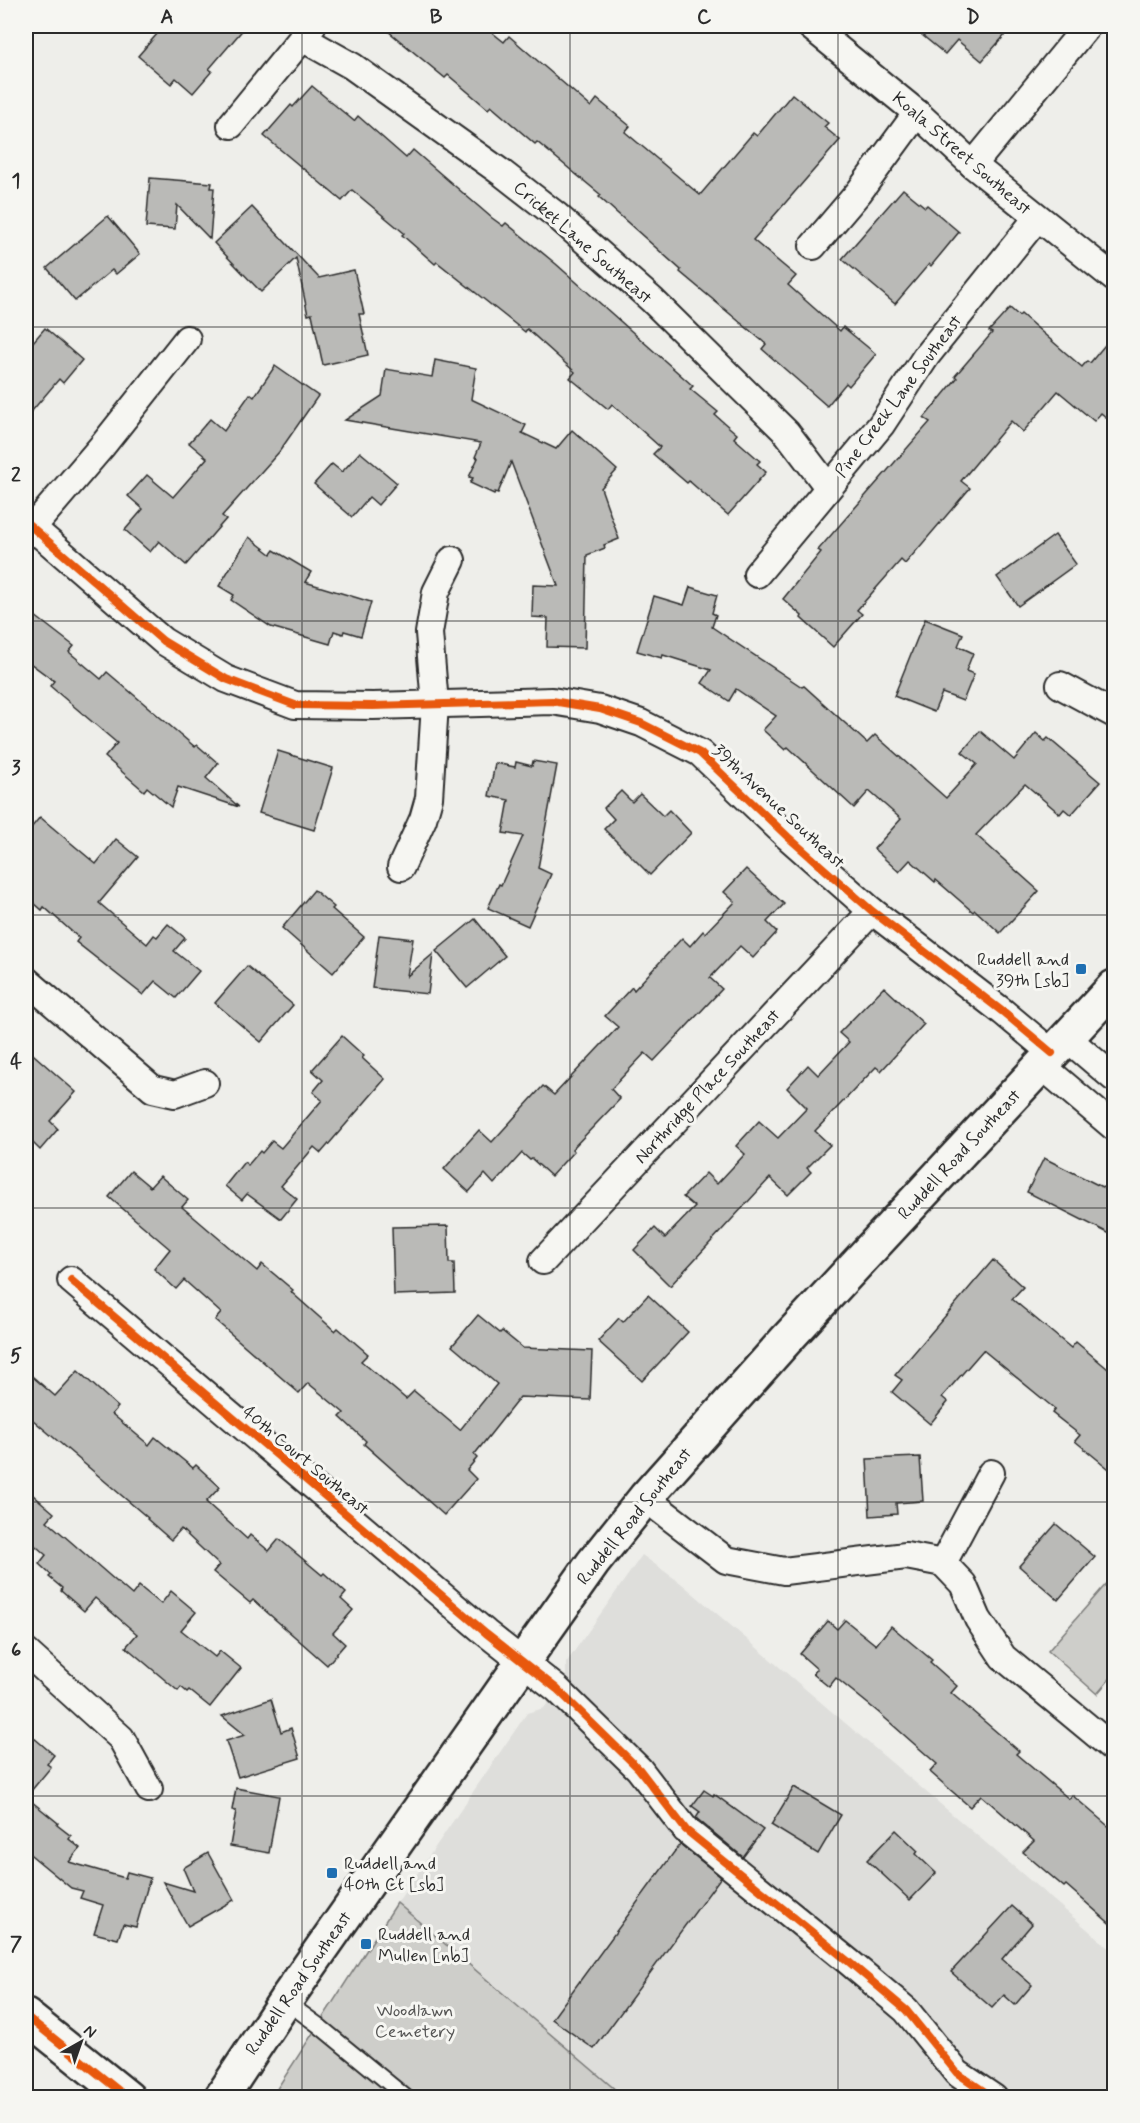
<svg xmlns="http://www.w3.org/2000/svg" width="1140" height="2123" viewBox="0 0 1140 2123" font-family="Mynerve,sans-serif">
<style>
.built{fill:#dededb}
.green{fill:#cececa;stroke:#7c7c7a;stroke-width:1.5}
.building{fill:#babab7;stroke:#2b2b2b;stroke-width:1.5}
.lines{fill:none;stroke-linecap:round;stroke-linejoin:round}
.lane-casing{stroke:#2b2b2b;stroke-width:18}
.street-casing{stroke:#2b2b2b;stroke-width:30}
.secondary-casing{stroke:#2b2b2b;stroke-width:38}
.lane{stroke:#f6f6f2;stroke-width:14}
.street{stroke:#f6f6f2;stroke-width:26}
.secondary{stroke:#f6f6f2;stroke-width:33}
.cycleway-casing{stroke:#f6f6f2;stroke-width:11}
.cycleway{stroke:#e8590c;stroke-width:8}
.grid{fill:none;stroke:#2b2b2b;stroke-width:1.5;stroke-opacity:0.55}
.poi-dot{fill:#1f6fb2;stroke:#f6f6f2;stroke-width:2}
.labels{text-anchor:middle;stroke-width:6;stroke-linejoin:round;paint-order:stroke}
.street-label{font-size:18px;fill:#2b2b2b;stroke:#f6f6f2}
.poi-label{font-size:18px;fill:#2b2b2b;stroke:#f6f6f2;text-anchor:start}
.park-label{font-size:18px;fill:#545453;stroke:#f6f6f2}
.neatline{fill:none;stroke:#2b2b2b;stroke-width:2}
.grid-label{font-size:20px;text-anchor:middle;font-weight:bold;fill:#2b2b2b}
</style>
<rect width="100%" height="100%" fill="#eeeeea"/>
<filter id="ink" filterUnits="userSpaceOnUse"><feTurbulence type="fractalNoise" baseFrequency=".0167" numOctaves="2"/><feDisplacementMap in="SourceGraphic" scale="12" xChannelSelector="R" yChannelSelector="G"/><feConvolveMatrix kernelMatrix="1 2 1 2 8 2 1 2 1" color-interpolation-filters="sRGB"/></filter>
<g filter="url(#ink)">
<!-- built -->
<polygon class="built" points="642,1555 682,1584 1114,1952 1114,2097 624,2097 397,1903 527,1713 544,1708 566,1677 566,1663"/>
<!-- green -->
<g class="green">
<polygon points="1114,1575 1114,1674 1097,1694 1048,1651"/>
<polygon points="397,1903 624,2097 271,2098"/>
</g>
<!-- building -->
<g class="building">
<polygon points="164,26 246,26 209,69 212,71 193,93 176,78 171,84 138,56"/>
<polygon points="382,26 484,26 504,42 509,36 591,107 597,99 630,126 625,132 700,195 753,133 757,136 792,94 828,123 824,127 840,140 753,240 796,276 788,285 840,331 843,327 876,354 849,386 846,383 827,406 762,349 766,344 680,272 681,270 599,197 601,195 537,142 535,144 491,106 488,109 448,75 445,78"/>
<polygon points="911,26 1013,26 982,61 957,40 945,54"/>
<polygon points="312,86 354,121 358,116 406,158 413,150 492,218 503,226 506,223 556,264 693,386 690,389 718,412 715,415 737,434 734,438 760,461 757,464 766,472 728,515 689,481 687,483 653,454 660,447 612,404 608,409 570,378 575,372 527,329 525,332 437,262 435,264 402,235 404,233 352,190 342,201 264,136 291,105 293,107"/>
<polygon points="150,178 212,183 211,188 214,188 210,239 177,205 175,229 146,227"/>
<polygon points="903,189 925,207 927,205 959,232 931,266 929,264 895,304 842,259"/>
<polygon points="252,207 319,278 354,270 364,314 359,314 368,355 323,365 312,314 308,315 296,258 261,292 214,243"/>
<polygon points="108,216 140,254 116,274 112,270 75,301 47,268"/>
<polygon points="1010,308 1019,316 1021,314 1082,367 1087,361 1090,363 1114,334 1114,424 1101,413 1094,421 1058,391 1023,432 1011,421 961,481 970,488 905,564 901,560 857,610 862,614 833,647 801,618 802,616 783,599 821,552 818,550 930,422 924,418 957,378 955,376 992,333 989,331"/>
<polygon points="45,328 82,360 63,383 59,379 26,418 26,350"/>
<polygon points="435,360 476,368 471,399 526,425 522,433 556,449 572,430 617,470 601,488 619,539 604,545 605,548 587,555 585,648 547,647 548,618 532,617 533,585 558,586 511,462 498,493 495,492 494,494 470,483 473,478 469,477 478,458 475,457 481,443 345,420 382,396 386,369 432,377"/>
<polygon points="275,366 318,396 279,452 222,516 226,519 186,565 159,541 150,552 125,530 143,509 128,496 147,475 173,497 207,458 189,443 210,419 224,431 250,394 254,397"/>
<polygon points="360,452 397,483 378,505 369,497 352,517 314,484 332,464 342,472"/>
<polygon points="1055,535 1076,564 1018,606 997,577"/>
<polygon points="249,537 271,554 274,550 311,572 305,582 371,602 361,636 344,631 343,634 334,631 330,644 271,627 231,600 234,595 219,586"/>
<polygon points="690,587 717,595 712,613 716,615 712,627 802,687 804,686 867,743 875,735 946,798 977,764 962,752 980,731 1014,760 1036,733 1045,741 1048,738 1100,782 1071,815 1064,809 1060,814 1025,784 976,835 1039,891 1000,933 975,910 973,912 936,880 935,882 910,860 899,872 874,849 901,819 869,791 854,808 788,747 785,750 763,730 776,716 736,689 729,701 702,683 711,670 663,655 662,658 637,651 654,596 684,605"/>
<polygon points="26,609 74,646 69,652 101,679 107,672 195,747 197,745 218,763 206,778 239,807 178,787 171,807 147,787 144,791 105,757 117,743 50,686 54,681 26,660"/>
<polygon points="925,619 963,634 958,646 973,653 966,671 974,674 963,701 942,693 934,712 894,696"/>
<polygon points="278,751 333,768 314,830 259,813"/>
<polygon points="533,761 557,765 538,868 551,874 528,926 488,908 499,884 501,885 523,836 503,833 509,800 489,796 495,763 515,767 516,762 532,766"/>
<polygon points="621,791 632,802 640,794 663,816 669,810 691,833 650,875 604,829 614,819 604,808"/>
<polygon points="40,817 96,864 116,839 138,857 99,903 147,944 154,935 157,937 168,924 185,938 174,951 199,971 176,998 155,981 143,995 76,942 79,938 44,907 42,910 26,896 26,834"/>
<polygon points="746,869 784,904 767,922 777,932 753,958 740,946 710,978 722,989 654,1061 645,1053 611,1089 620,1099 572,1149 574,1151 551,1176 532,1159 530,1160 522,1153 494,1184 485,1174 469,1192 444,1169 479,1130 492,1142 543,1086 554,1095 618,1027 605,1016 632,987 634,990 682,938 690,946 703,931 705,933 735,902 724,892"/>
<polygon points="314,890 334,907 332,909 364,937 333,973 282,928"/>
<polygon points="475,919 505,956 467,988 436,951"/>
<polygon points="379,935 413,939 407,976 433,954 428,994 372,988"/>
<polygon points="247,966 293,1005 261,1042 215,1003"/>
<polygon points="884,987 924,1024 881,1071 876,1067 815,1131 830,1145 807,1168 811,1172 788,1195 770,1178 670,1286 634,1250 655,1228 665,1238 695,1207 683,1197 706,1173 717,1184 745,1154 736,1146 759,1121 778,1138 807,1108 787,1088 808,1065 818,1075 849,1042 839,1033"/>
<polygon points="342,1036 364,1056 362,1058 385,1079 321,1153 314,1147 281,1186 297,1199 281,1219 247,1194 242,1200 225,1186 244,1162 248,1165 260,1151 262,1153 272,1141 281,1148 322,1100 313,1092 323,1080 312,1070"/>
<polygon points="26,1048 76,1092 50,1121 58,1129 40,1150 32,1142 26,1149"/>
<polygon points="1044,1158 1114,1193 1114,1236 1027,1192"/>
<polygon points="131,1171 150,1187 160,1176 188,1200 182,1207 257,1271 262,1264 293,1290 291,1292 335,1331 338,1328 368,1354 361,1361 406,1399 414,1391 460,1430 497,1384 452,1346 478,1315 500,1333 502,1331 523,1348 592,1351 590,1400 520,1397 474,1455 477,1458 467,1470 476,1479 444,1515 364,1444 366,1441 340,1417 344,1413 308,1383 299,1393 215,1320 221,1313 184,1280 176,1289 154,1269 170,1249 109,1197"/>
<polygon points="448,1226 449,1263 454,1263 455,1293 394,1295 392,1227"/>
<polygon points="993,1260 1023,1287 1012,1299 1071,1348 1076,1342 1114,1374 1114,1473 1075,1441 1080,1435 1052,1413 1055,1409 983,1350 942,1397 948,1402 930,1424 892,1392 902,1380 895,1375"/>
<polygon points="648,1295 688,1332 642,1381 598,1341 619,1318 623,1322"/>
<polygon points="26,1371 55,1396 78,1371 118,1407 112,1414 149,1445 155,1437 193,1468 196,1465 220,1487 206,1502 247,1539 250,1535 269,1551 279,1539 322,1575 324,1573 346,1593 341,1599 353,1610 333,1633 345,1644 327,1665 253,1600 250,1603 213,1572 219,1565 181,1529 171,1540 147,1519 148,1518 26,1414"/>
<polygon points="920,1457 923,1501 896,1503 897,1514 870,1516 867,1459"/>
<polygon points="26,1489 54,1513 47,1521 132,1595 139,1586 161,1604 171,1591 196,1612 181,1630 215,1657 220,1651 241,1668 210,1707 189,1690 187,1692 181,1687 178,1691 126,1647 137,1634 95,1598 84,1611 61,1591 62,1588 49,1577 51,1575 39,1564 46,1555 30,1541 26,1546"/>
<polygon points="1056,1524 1095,1557 1058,1600 1019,1566"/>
<polygon points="845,1620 876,1645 891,1626 932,1660 930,1662 957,1686 951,1693 1019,1751 1016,1754 1069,1799 1072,1795 1114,1831 1114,1927 1066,1885 1064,1887 1023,1852 1034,1841 981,1795 970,1807 930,1772 937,1764 878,1712 836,1678 829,1687 813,1674 817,1669 800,1654 828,1621 837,1629"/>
<polygon points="271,1699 281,1732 291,1728 300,1758 238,1777 226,1741 245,1735 222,1716"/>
<polygon points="26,1731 54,1755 47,1764 51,1767 26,1797 58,1823 57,1825 71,1836 69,1839 80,1848 69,1862 125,1878 127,1872 150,1878 136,1927 123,1924 118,1939 94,1933 103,1905 80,1898 83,1891 71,1888 26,1851"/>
<polygon points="794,1787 841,1815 818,1854 771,1825"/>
<polygon points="236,1788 279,1796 269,1853 230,1846 236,1811 232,1810"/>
<polygon points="704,1790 713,1796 714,1794 763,1830 743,1857 696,1818 700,1812 692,1806"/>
<polygon points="896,1830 918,1851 916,1854 936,1873 910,1900 867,1860"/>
<polygon points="680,1844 721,1877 594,2049 552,2019"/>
<polygon points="208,1853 234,1900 188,1926 163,1882 193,1891 183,1868"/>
<polygon points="1012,1906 1032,1924 1002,1959 1032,1985 1015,2005 1004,1995 992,2008 951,1972"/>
</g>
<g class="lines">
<!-- lane casing -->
<g class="lane-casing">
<polyline id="lane" points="285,2001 318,2025 407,2098"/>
</g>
<!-- street casing -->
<g class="street-casing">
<g id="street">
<polyline points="810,26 917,113 973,165 1114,278"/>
<polyline points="302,38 352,66 502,173 556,215 652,300 787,433 828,487"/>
<polyline points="231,125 312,26"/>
<polyline points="973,165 1087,26"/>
<polyline points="813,246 859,192 917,113"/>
<polyline points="26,522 163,641 226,679 295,705 373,706 552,701 600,709 641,723 700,753 788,837 872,911 1003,1012 1052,1053"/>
<polyline points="26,535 103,445 187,339"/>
<polyline points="757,574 881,425 927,355 1037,218"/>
<polyline points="1060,685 1114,714"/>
<polyline points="401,867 423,819 429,798 435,704 429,633 436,592 452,560"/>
<polyline points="26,980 153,1089 175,1094 205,1083"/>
<polyline points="1067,1038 1114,1078"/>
<polyline points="1041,1065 1114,1127"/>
<polyline points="543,1261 872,911"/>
<polyline points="71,1280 486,1633 557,1689 639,1769 686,1830 849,1962 906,2010 957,2073 994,2098"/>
<polyline points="645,1498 726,1560 784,1571 906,1556 943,1563 963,1584 978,1619 1003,1657 1114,1749"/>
<polyline points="943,1563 991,1473"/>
<polyline points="26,1652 121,1738 149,1789"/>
</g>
</g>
<!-- secondary casing -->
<g class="secondary-casing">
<g id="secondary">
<polyline points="26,2016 128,2098"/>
<polyline points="221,2098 285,2001 522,1663 593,1563 645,1498 785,1341 1114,987"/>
</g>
</g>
<!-- lane -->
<use href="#lane" class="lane"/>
<!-- street -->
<use href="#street" class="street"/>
<!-- secondary -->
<use href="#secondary" class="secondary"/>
<!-- cycleway casing -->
<g class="cycleway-casing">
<g id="cycleway">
<polyline points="26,522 163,641 226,679 295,705 373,706 552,701 600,709 641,723 700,753 788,837 872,911 1003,1012 1052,1053"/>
<polyline points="71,1280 486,1633 557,1689 639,1769 686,1830 849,1962 906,2010 957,2073 994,2098"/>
<polyline points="26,2016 128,2098"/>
</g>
</g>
<!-- cycleway -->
<use href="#cycleway" class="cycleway"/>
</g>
</g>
<!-- grid -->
<path class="grid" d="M 302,26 L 302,2098M 570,26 L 570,2098M 838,26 L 838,2098M 26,327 L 1114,327M 26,621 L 1114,621M 26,915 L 1114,915M 26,1208 L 1114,1208M 26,1502 L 1114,1502M 26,1796 L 1114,1796"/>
<!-- markers -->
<g class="poi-dot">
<rect x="1075" y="963" width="12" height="12" rx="3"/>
<rect x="326" y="1867" width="12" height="12" rx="3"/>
<rect x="360" y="1938" width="12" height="12" rx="3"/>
</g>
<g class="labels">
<!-- street labels -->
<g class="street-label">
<text transform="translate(962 153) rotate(41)" y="6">Koala Street Southeast</text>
<text transform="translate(583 242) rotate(41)" y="6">Cricket Lane Southeast</text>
<text transform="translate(898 396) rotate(-53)" y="6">Pine Creek Lane Southeast</text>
<text transform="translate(779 806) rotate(43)" y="6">39th Avenue Southeast</text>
<text transform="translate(707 1086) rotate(-47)" y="6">Northridge Place Southeast</text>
<text transform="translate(959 1154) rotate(-47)" y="6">Ruddell Road Southeast</text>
<text transform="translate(306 1460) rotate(40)" y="6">40th Court Southeast</text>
<text transform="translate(634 1516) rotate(-51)" y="6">Ruddell Road Southeast</text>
<text transform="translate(298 1983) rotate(-55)" y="6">Ruddell Road Southeast</text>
</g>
<!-- poi labels -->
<g class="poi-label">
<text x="1069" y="965" text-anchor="end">Ruddell and<tspan x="1069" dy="21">39th [sb]</tspan></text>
<text x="344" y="1869">Ruddell and<tspan x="344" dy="21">40th Ct [sb]</tspan></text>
<text x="378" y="1940">Ruddell and<tspan x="378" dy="21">Mullen [nb]</tspan></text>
</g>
<!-- park labels -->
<g class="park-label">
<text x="415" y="2016">Woodlawn<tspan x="415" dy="21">Cemetery</tspan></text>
</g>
</g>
<!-- margin -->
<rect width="1140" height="2123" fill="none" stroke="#f6f6f2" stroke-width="66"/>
<!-- north arrow -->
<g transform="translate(81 2042) rotate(40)" stroke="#f6f6f2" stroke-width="4.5" paint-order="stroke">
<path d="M0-4.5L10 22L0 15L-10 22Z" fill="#2b2b2b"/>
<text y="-9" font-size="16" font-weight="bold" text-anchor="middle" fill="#2b2b2b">N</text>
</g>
<rect x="33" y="33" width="1074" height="2057" class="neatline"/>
<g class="grid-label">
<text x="167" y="23">A</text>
<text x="436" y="23">B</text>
<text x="704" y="23">C</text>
<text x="973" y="23">D</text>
<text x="16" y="187">1</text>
<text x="16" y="481">2</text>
<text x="16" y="774">3</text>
<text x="16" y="1068">4</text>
<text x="16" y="1362">5</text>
<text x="16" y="1656">6</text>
<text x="16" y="1950">7</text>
</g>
</svg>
